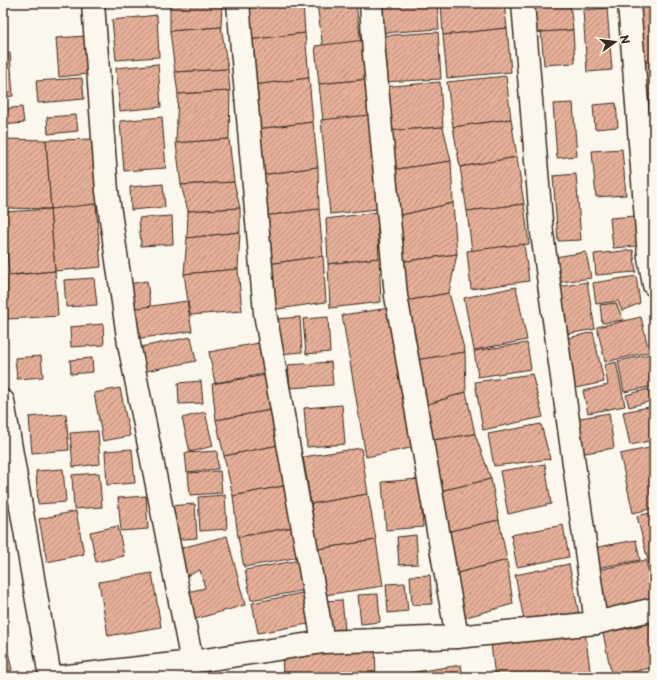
<svg xmlns="http://www.w3.org/2000/svg" width="657" height="680" viewBox="0 0 657 680" font-family="'Playpen Sans',sans-serif">
<style>
.building{fill:url(#building-hatch);stroke:#3b2a1e}
.lines{fill:none;stroke-linecap:round;stroke-linejoin:round}
.minor-casing{stroke:#3b2a1e;stroke-width:25}
.minor{stroke:#fbf7ec;stroke-width:22}
</style>
<defs>
<pattern id="building-hatch" width="6" height="6" patternUnits="userSpaceOnUse"><rect width="6" height="6" fill="#e5af99"/><path d="M-1 1l2-2M0 6l6-6M5 7l2-2" fill="none" stroke="#bb8f7c"/></pattern>
</defs>
<rect width="100%" height="100%" fill="#fbf7ec"/>
<filter id="ink" filterUnits="userSpaceOnUse"><feTurbulence type="fractalNoise" baseFrequency=".025" numOctaves="2"/><feDisplacementMap in="SourceGraphic" scale="8" xChannelSelector="R" yChannelSelector="G"/><feConvolveMatrix kernelMatrix="1 2 1 2 8 2 1 2 1" color-interpolation-filters="sRGB"/></filter>
<g filter="url(#ink)">
<!-- building -->
<g class="building">
<polygon points="170,3 222,3 221,27 170,31"/>
<polygon points="246,3 303,3 305,33 249,40"/>
<polygon points="317,3 356,3 361,44 323,49"/>
<polygon points="379,3 437,3 439,29 381,33"/>
<polygon points="441,3 504,3 507,28 443,35"/>
<polygon points="556,3 570,3 573,30 530,33 528,5"/>
<polygon points="654,4 654,61 641,63 637,5"/>
<polygon points="607,8 612,70 587,72 583,10"/>
<polygon points="157,15 159,57 116,60 112,20"/>
<polygon points="221,27 228,69 175,72 170,31"/>
<polygon points="507,28 511,72 447,78 443,35"/>
<polygon points="573,30 575,63 544,65 541,32"/>
<polygon points="438,32 441,79 382,82 379,36"/>
<polygon points="305,33 309,78 254,85 249,40"/>
<polygon points="86,36 88,74 59,77 56,38"/>
<polygon points="365,40 370,79 319,84 315,46"/>
<polygon points="10,53 13,96 3,97 3,54"/>
<polygon points="654,61 654,94 643,95 641,63"/>
<polygon points="158,64 161,107 120,111 116,68"/>
<polygon points="228,69 230,91 178,94 175,72"/>
<polygon points="506,76 511,119 453,127 447,82"/>
<polygon points="82,78 84,99 38,103 36,81"/>
<polygon points="309,78 313,122 257,129 254,85"/>
<polygon points="370,79 373,115 323,121 319,84"/>
<polygon points="440,82 443,127 385,131 381,87"/>
<polygon points="230,91 229,139 176,143 178,94"/>
<polygon points="654,94 654,164 650,164 643,95"/>
<polygon points="573,103 577,156 557,158 553,104"/>
<polygon points="616,103 618,127 595,129 593,105"/>
<polygon points="22,107 24,123 3,125 3,109"/>
<polygon points="76,115 78,131 48,134 47,117"/>
<polygon points="369,115 378,209 330,214 321,120"/>
<polygon points="162,117 166,168 124,171 120,121"/>
<polygon points="511,119 517,157 460,167 453,127"/>
<polygon points="313,122 318,167 262,175 257,129"/>
<polygon points="443,127 451,161 391,170 385,131"/>
<polygon points="3,139 46,140 51,209 3,208"/>
<polygon points="98,139 103,208 51,209 46,140"/>
<polygon points="229,139 234,182 181,185 176,143"/>
<polygon points="622,149 626,195 596,197 592,151"/>
<polygon points="517,157 524,204 467,211 460,167"/>
<polygon points="451,161 453,203 393,217 391,170"/>
<polygon points="318,167 319,209 264,216 262,175"/>
<polygon points="576,174 581,240 558,241 553,176"/>
<polygon points="234,182 240,208 188,211 181,185"/>
<polygon points="163,184 165,207 131,210 130,187"/>
<polygon points="453,203 457,254 400,262 393,217"/>
<polygon points="96,204 101,267 55,271 50,209"/>
<polygon points="524,204 529,244 472,251 467,211"/>
<polygon points="240,208 240,232 187,238 188,211"/>
<polygon points="50,209 55,271 9,275 4,212"/>
<polygon points="319,209 323,256 268,264 264,216"/>
<polygon points="377,212 379,258 328,264 326,219"/>
<polygon points="172,216 173,244 141,246 139,218"/>
<polygon points="635,216 637,246 613,248 610,218"/>
<polygon points="240,232 238,269 184,274 187,238"/>
<polygon points="524,244 529,281 471,289 467,251"/>
<polygon points="633,250 636,272 596,275 594,254"/>
<polygon points="586,252 591,278 554,283 549,258"/>
<polygon points="457,254 449,293 400,302 400,262"/>
<polygon points="323,256 326,302 271,310 268,264"/>
<polygon points="379,258 381,302 330,308 328,264"/>
<polygon points="238,269 242,311 190,315 184,274"/>
<polygon points="55,271 58,316 8,319 6,276"/>
<polygon points="636,276 640,303 622,311 618,301 596,304 593,283"/>
<polygon points="94,278 97,305 66,307 64,280"/>
<polygon points="147,281 151,309 133,312 128,284"/>
<polygon points="587,282 595,329 561,335 553,288"/>
<polygon points="516,287 527,340 474,350 464,298"/>
<polygon points="449,293 465,352 410,361 400,302"/>
<polygon points="187,301 192,331 135,339 131,309"/>
<polygon points="616,303 623,320 602,323 600,305"/>
<polygon points="396,307 420,446 366,457 342,315"/>
<polygon points="300,317 302,352 278,354 275,319"/>
<polygon points="328,317 330,352 306,354 303,319"/>
<polygon points="641,317 649,352 605,362 597,327"/>
<polygon points="103,324 104,345 71,347 70,327"/>
<polygon points="593,332 604,382 571,389 560,340"/>
<polygon points="191,337 196,361 141,372 136,348"/>
<polygon points="259,343 264,374 215,383 209,352"/>
<polygon points="527,343 531,369 478,377 474,351"/>
<polygon points="465,352 466,392 423,406 410,361"/>
<polygon points="651,354 654,369 654,386 624,392 618,361"/>
<polygon points="41,356 43,377 17,379 15,358"/>
<polygon points="92,358 93,372 71,374 70,360"/>
<polygon points="331,362 333,385 290,388 288,365"/>
<polygon points="616,362 625,406 588,413 583,391 608,385 604,365"/>
<polygon points="532,374 543,417 483,430 475,382"/>
<polygon points="267,375 271,410 216,420 212,384"/>
<polygon points="201,381 203,403 179,404 178,383"/>
<polygon points="120,388 130,436 103,441 94,393"/>
<polygon points="648,389 651,401 629,407 626,395"/>
<polygon points="466,392 475,434 426,441 423,406"/>
<polygon points="342,405 345,444 307,447 304,408"/>
<polygon points="654,406 654,440 630,445 623,412"/>
<polygon points="271,410 279,445 224,456 216,420"/>
<polygon points="205,412 213,446 190,452 182,418"/>
<polygon points="609,413 614,448 580,454 575,419"/>
<polygon points="66,414 69,450 32,453 29,417"/>
<polygon points="541,424 550,459 494,466 488,434"/>
<polygon points="98,431 100,464 73,467 70,433"/>
<polygon points="475,434 491,479 432,493 426,441"/>
<polygon points="279,445 288,485 233,496 224,456"/>
<polygon points="654,447 654,508 633,513 620,454"/>
<polygon points="361,448 368,494 311,504 303,457"/>
<polygon points="132,449 135,483 107,485 105,451"/>
<polygon points="217,451 218,469 187,472 185,453"/>
<polygon points="545,464 551,504 508,514 500,471"/>
<polygon points="63,469 66,502 38,504 36,471"/>
<polygon points="220,471 222,493 190,495 188,473"/>
<polygon points="99,473 102,507 74,509 72,475"/>
<polygon points="420,479 423,527 386,530 382,482"/>
<polygon points="491,479 499,520 441,533 432,493"/>
<polygon points="288,485 294,527 238,537 233,496"/>
<polygon points="368,494 376,540 318,549 311,504"/>
<polygon points="225,495 227,529 200,531 198,497"/>
<polygon points="146,496 148,529 121,531 118,498"/>
<polygon points="195,504 197,538 170,540 167,506"/>
<polygon points="76,511 84,554 47,562 39,519"/>
<polygon points="654,512 654,572 651,573 637,516"/>
<polygon points="499,520 507,560 450,575 441,533"/>
<polygon points="563,525 569,557 517,567 511,535"/>
<polygon points="118,526 124,556 96,562 90,532"/>
<polygon points="294,527 300,557 244,567 238,537"/>
<polygon points="416,535 418,564 399,565 397,537"/>
<polygon points="227,536 245,605 192,620 183,593 205,588 200,570 182,578 177,549"/>
<polygon points="376,540 383,586 325,595 318,549"/>
<polygon points="636,540 640,560 597,568 593,548"/>
<polygon points="300,560 306,590 251,600 245,570"/>
<polygon points="507,560 513,604 456,620 450,575"/>
<polygon points="646,560 654,601 608,624 597,570"/>
<polygon points="569,564 579,614 525,625 515,575"/>
<polygon points="152,573 161,627 108,636 99,582"/>
<polygon points="430,575 432,604 412,605 410,576"/>
<polygon points="405,583 408,611 388,613 386,584"/>
<polygon points="307,592 313,623 258,633 252,603"/>
<polygon points="378,594 380,622 361,624 358,595"/>
<polygon points="342,600 345,629 326,630 323,601"/>
<polygon points="654,623 654,667 612,677 603,633"/>
<polygon points="585,632 591,677 495,677 491,644"/>
<polygon points="5,639 12,670 3,672 3,640"/>
<polygon points="375,646 376,677 283,677 282,650"/>
<polygon points="461,665 463,677 389,677 389,676"/>
</g>
<g class="lines">
<!-- minor casing -->
<g class="minor-casing">
<g id="minor">
<polyline points="93,3 107,191 129,344 192,662"/>
<polyline points="238,3 265,313 323,642"/>
<polyline points="371,3 374,53 396,296 457,637"/>
<polyline points="523,3 542,233 596,623"/>
<polyline points="629,3 649,257 654,285"/>
<polyline points="3,401 50,677"/>
<polyline points="59,677 192,662 323,642 457,637 596,623 654,609"/>
</g>
</g>
<!-- minor -->
<use href="#minor" class="minor"/>
</g>
</g>
<!-- margin -->
<rect width="657" height="680" fill="none" stroke="#fbf7ec" stroke-width="16"/>
<rect x="8" y="8" width="641" height="664" fill="none" stroke="#3b2a1e" stroke-width="1.5" filter="url(#ink)"/>
<!-- north arrow -->
<g transform="translate(615 42) rotate(76)" stroke="#fbf7ec" stroke-width="3" paint-order="stroke">
<path d="M0-3L7 15L0 10L-7 15Z" fill="#3b2a1e"/>
<text y="-6" font-size="11" font-weight="bold" text-anchor="middle" fill="#3b2a1e">N</text>
</g>
</svg>
